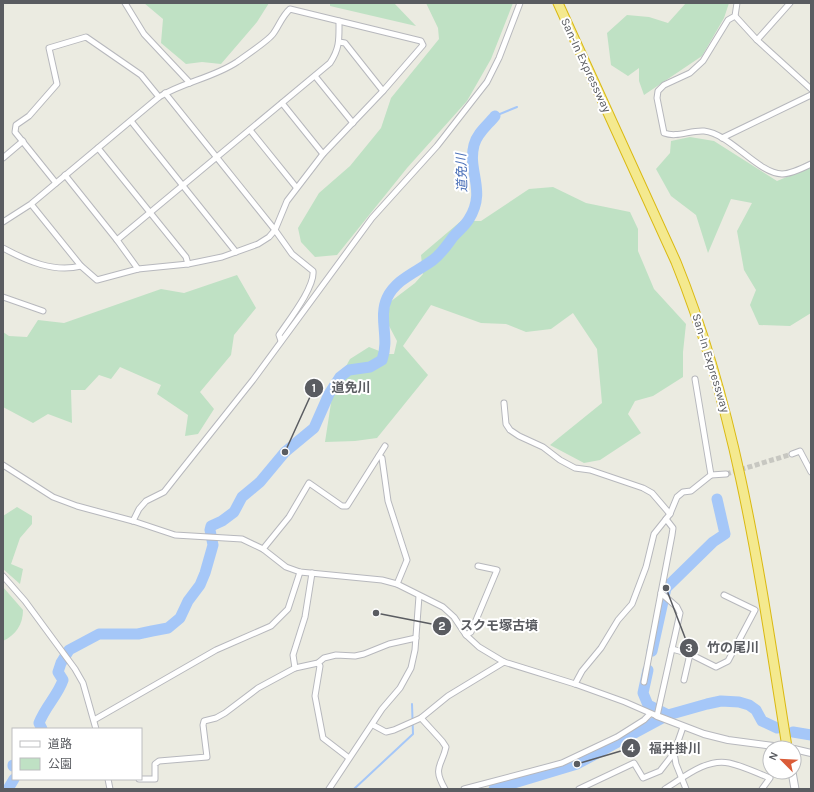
<svg xmlns="http://www.w3.org/2000/svg" width="814" height="792" viewBox="0 0 814 792" font-family="Karla,'Noto Sans JP',sans-serif">
<style>
.green{fill:#bfe1c4}
.lines{fill:none;stroke-linecap:round;stroke-linejoin:round}
.stream{stroke:#a5c7f8;stroke-width:2}
.river{stroke:#a5c7f8;stroke-width:11}
.minor-tunnel{stroke:#c7c7c1;stroke-width:5;stroke-dasharray:5 2.5;stroke-linecap:butt}
.minor-casing{stroke:#b7b8bd;stroke-width:7}
.tertiary-casing{stroke:#b7b8bd;stroke-width:8}
.secondary-casing{stroke:#b7b9bf;stroke-width:9}
.motorway-casing{stroke:#dab912;stroke-width:11}
.minor{stroke:#fff;stroke-width:5}
.tertiary{stroke:#fff;stroke-width:6}
.secondary{stroke:#fff;stroke-width:7}
.motorway{stroke:#f4e98f;stroke-width:9}
.labels{text-anchor:middle;stroke-width:4;stroke-linejoin:round;paint-order:stroke}
.street-label{font-size:12px;fill:#5a5c61;stroke:#fff}
.water-label{font-size:13px;font-style:italic;fill:#4a70b8;stroke:#fff}
.leader{fill:none;stroke:#5a5c61;stroke-width:1.5}
.callout-dot{fill:#5a5c61;stroke:#fff;stroke-width:1.5}
.mark-label{font-size:12px;text-anchor:middle;font-weight:bold;fill:#fff}
.callout-label{font-size:13px;text-anchor:middle;font-weight:bold;fill:#5a5c61;stroke:#fff;stroke-width:4;stroke-linejoin:round;paint-order:stroke}
</style>
<rect width="100%" height="100%" fill="#ebebe1"/>
<!-- green -->
<g class="green">
<polygon points="144,3 269,3 257,22 221,64 202,62 186,64 161,43 163,19"/>
<polygon points="330,3 394,3 416,26 330,6"/>
<polygon points="426,3 513,3 491,59 467,101 407,168 337,255 315,257 301,242 298,228 319,193 350,166 381,128 391,98 439,39 438,28"/>
<polygon points="686,3 729,3 724,18 702,56 644,95 639,81 639,68 628,76 611,65 607,33 627,15 649,17 668,23"/>
<polygon points="690,137 714,141 777,181 811,167 811,313 790,326 759,325 750,305 756,290 744,270 737,231 752,203 731,199 708,253 696,215 671,196 656,169 670,153 671,141"/>
<polygon points="553,187 586,203 630,212 638,229 638,251 654,289 686,324 683,352 683,377 653,396 635,401 628,414 641,433 600,460 584,463 550,445 602,403 597,349 573,313 551,329 526,332 506,324 481,323 431,305 403,346 428,375 377,438 355,441 325,442 333,390 350,359 369,347 387,354 394,354 397,341 387,322 390,302 415,283 423,274 421,255 461,221 481,221 529,189"/>
<polygon points="237,275 256,308 234,335 231,355 200,392 214,409 198,434 185,436 188,415 157,394 161,385 120,367 111,379 99,375 85,390 71,390 72,423 48,414 33,423 3,407 3,332 9,336 27,337 38,320 64,323 161,289 184,293"/>
<polygon points="17,507 32,516 32,524 20,538 11,564 23,569 20,584 3,569 3,516"/>
<path d="M 3,587 L 23,610 C 23,624 16,635 3,641 Z"/>
</g>
<g class="lines">
<!-- stream -->
<g class="stream">
<polyline points="495,116 517,107"/>
<polyline points="354,789 413,734 412,704"/>
</g>
<!-- river -->
<g class="river">
<polyline points="652,651 666,588 713,542 725,534 717,499"/>
<polyline points="648,670 643,693 648,705 668,715"/>
<path d="M 42,729 L 39,723 C 45,707 58,695 63,680 L 58,672 L 61,663 L 69,650 L 99,634 L 138,634 L 152,631 L 168,628 L 180,618 L 188,601 L 200,585 L 205,573 L 213,545 L 210,530 L 211,526 L 222,521 L 234,512 L 242,497 L 260,482 L 285,452 L 314,428 L 329,394 L 340,377 L 349,370 L 370,367 L 382,360 C 390,338 378,318 387,298 C 396,279 417,272 433,260 C 442,253 447,245 453,237 C 458,231 465,226 469,219 C 487,190 467,172 474,145 C 477,133 488,125 495,116"/>
<polyline points="793,732 811,735"/>
<polyline points="13,765 13,766"/>
<polyline points="8,789 14,779"/>
<polyline points="494,789 577,764 668,715 707,704 721,701 739,702 749,705 756,710 762,721 777,728"/>
</g>
<!-- minor-tunnel -->
<polyline class="minor-tunnel" points="726,474 792,454"/>
<!-- minor casing -->
<g class="minor-casing">
<g id="minor">
<polyline points="125,3 144,34 190,83"/>
<path d="M 737,3 L 735,16 L 728,20 L 703,61 L 690,73 L 664,85 L 658,91 L 657,98 L 664,133 C 677,138 690,130 704,131 C 731,134 757,173 782,174 C 791,174 803,168 811,164"/>
<polyline points="735,16 757,40 811,89"/>
<polyline points="757,40 790,3"/>
<polyline points="339,42 345,43 383,91"/>
<polyline points="315,76 353,123"/>
<path d="M 165,93 L 275,230 L 292,254 L 313,271 C 315,287 289,320 279,335 L 281,341"/>
<polyline points="282,103 323,154"/>
<polyline points="131,121 236,252"/>
<polyline points="250,130 296,187"/>
<polyline points="722,138 811,95"/>
<polyline points="98,148 186,257 188,264"/>
<polyline points="3,158 23,141"/>
<polyline points="65,175 117,240 138,269"/>
<polyline points="56,183 15,132 16,125 29,116 57,84 49,48 86,37 141,75 159,97"/>
<path d="M 3,222 L 31,204 L 159,97 C 183,82 213,78 237,62 C 245,56 268,41 273,34 C 279,26 282,16 290,9 L 421,41 L 423,45 L 383,91 L 323,154 L 287,201 L 275,230 L 269,237 L 258,244 L 222,257 L 188,264 L 138,269 L 97,280 L 81,266 L 31,204"/>
<path d="M 117,240 L 330,63 C 340,48 339,39 339,21"/>
<path d="M 3,248 C 27,261 54,273 81,266"/>
<polyline points="3,297 43,311"/>
<polyline points="504,403 506,424 510,430 519,436 543,447 560,460 575,468 590,470 643,488 652,493 670,514"/>
<polyline points="792,454 800,451 811,472"/>
<polyline points="379,456 382,458 388,501 407,560 397,584"/>
<polyline points="3,465 53,497 77,506 133,521 175,535 242,539 263,549 286,567 300,572 382,580 397,584 443,607 454,617 466,635 479,647 504,662 575,684 625,702 657,716 680,613 677,607 661,593"/>
<polyline points="711,475 726,474"/>
<polyline points="133,521 139,509 146,501 164,492 179,473 253,380 372,218 437,146 487,82 499,58 520,3"/>
<polyline points="263,549 289,517 309,483 342,506 347,506 385,446"/>
<polyline points="3,576 25,601 75,669 83,683 96,729"/>
<polyline points="466,635 471,632 497,570 478,566"/>
<polyline points="672,649 690,654 716,667 728,661 755,610 724,595"/>
<polyline points="318,663 320,666 315,696 323,738 349,758"/>
<polyline points="295,668 293,655 305,617 312,573"/>
<polyline points="684,680 690,654"/>
<polyline points="644,682 672,535 673,528 666,519"/>
<polyline points="575,684 582,671 601,648 618,620 632,604 646,567 654,534 670,514 677,497 683,492 691,491 711,475 695,379"/>
<path d="M 421,718 L 442,741 L 446,747 C 442,766 432,767 445,789"/>
<polyline points="94,720 216,650 271,626 288,609 300,572"/>
<polyline points="373,725 386,732 394,730 421,718 448,696 504,662"/>
<polyline points="683,727 674,753 676,764 686,789"/>
<polyline points="108,779 110,789"/>
<polyline points="139,779 155,779 155,764 159,761 207,757 203,725 204,721 216,718 225,713 258,688 295,668 318,663 324,658 336,655 355,656 364,654 389,644 416,638"/>
<polyline points="329,789 382,709 400,688 411,668 415,650 419,596"/>
<polyline points="464,789 562,763 617,737 644,720 650,714"/>
<polyline points="579,789 634,763 643,778 660,771 674,753"/>
<path d="M 665,789 C 683,778 706,758 729,763 C 743,766 757,773 770,778 L 762,789"/>
</g>
</g>
<!-- tertiary casing -->
<g class="tertiary-casing">
<g id="tertiary">
<polyline points="657,716 704,734 728,740 789,748"/>
<polyline points="794,749 811,753"/>
</g>
</g>
<!-- secondary casing -->
<g class="secondary-casing">
<polyline id="secondary" points="792,772 795,789"/>
</g>
<!-- motorway casing -->
<g class="motorway-casing">
<path id="motorway" d="M 558,3 L 676,262 C 739,417 761,583 787,747"/>
</g>
<!-- minor -->
<use href="#minor" class="minor"/>
<!-- tertiary -->
<use href="#tertiary" class="tertiary"/>
<!-- secondary -->
<use href="#secondary" class="secondary"/>
<!-- motorway -->
<use href="#motorway" class="motorway"/>
</g>
<g class="labels">
<!-- street labels -->
<g class="street-label">
<text transform="translate(586 65) rotate(65)" y="4">San-In Expressway</text>
<text transform="translate(711 363) rotate(73)" y="4">San-In Expressway</text>
</g>
<!-- water labels -->
<g class="water-label">
<text transform="translate(461 173) rotate(-92)" y="5">道免川</text>
</g>
</g>
<!-- callouts -->
<path class="leader" d="M285 452L314 388M376 613L442 626M666 588L689 648M577 764L631 748"/>
<g class="callout-dot">
<circle cx="285" cy="452" r="4"/>
<circle cx="376" cy="613" r="4"/>
<circle cx="666" cy="588" r="4"/>
<circle cx="577" cy="764" r="4"/>
<circle cx="314" cy="388" r="10"/>
<circle cx="442" cy="626" r="10"/>
<circle cx="689" cy="648" r="10"/>
<circle cx="631" cy="748" r="10"/>
</g>
<g class="mark-label">
<text x="314" y="392">1</text>
<text x="442" y="630">2</text>
<text x="689" y="652">3</text>
<text x="631" y="752">4</text>
</g>
<g class="callout-label">
<text x="351" y="392">道免川</text>
<text x="499" y="630">スクモ塚古墳</text>
<text x="733" y="652">竹の尾川</text>
<text x="675" y="753">福井掛川</text>
</g>
<!-- border -->
<rect width="814" height="792" fill="none" stroke="#5a5c61" stroke-width="8"/>
<!-- legend -->
<rect x="12" y="728" width="130" height="52" fill="#ffffff" stroke="#bdbec0"/>
<rect x="20" y="741" width="20" height="6" fill="#ffffff" stroke="#bdbec0"/>
<text x="48" y="748" font-size="12" fill="#5a5c61">道路</text>
<rect x="20" y="758" width="20" height="12" fill="#bfe1c4" stroke="#bdbec0"/>
<text x="48" y="768" font-size="12" fill="#5a5c61">公園</text>
<!-- north arrow -->
<g transform="translate(782 760) rotate(294)"><circle r="19" fill="#ffffff" stroke="#bdbec0"/>
<path d="M0-3L7 15L0 10L-7 15Z" fill="#da5c38"/>
<text y="-6" font-size="11" font-weight="bold" text-anchor="middle" fill="#5a5c61">N</text>
</g>
</svg>
